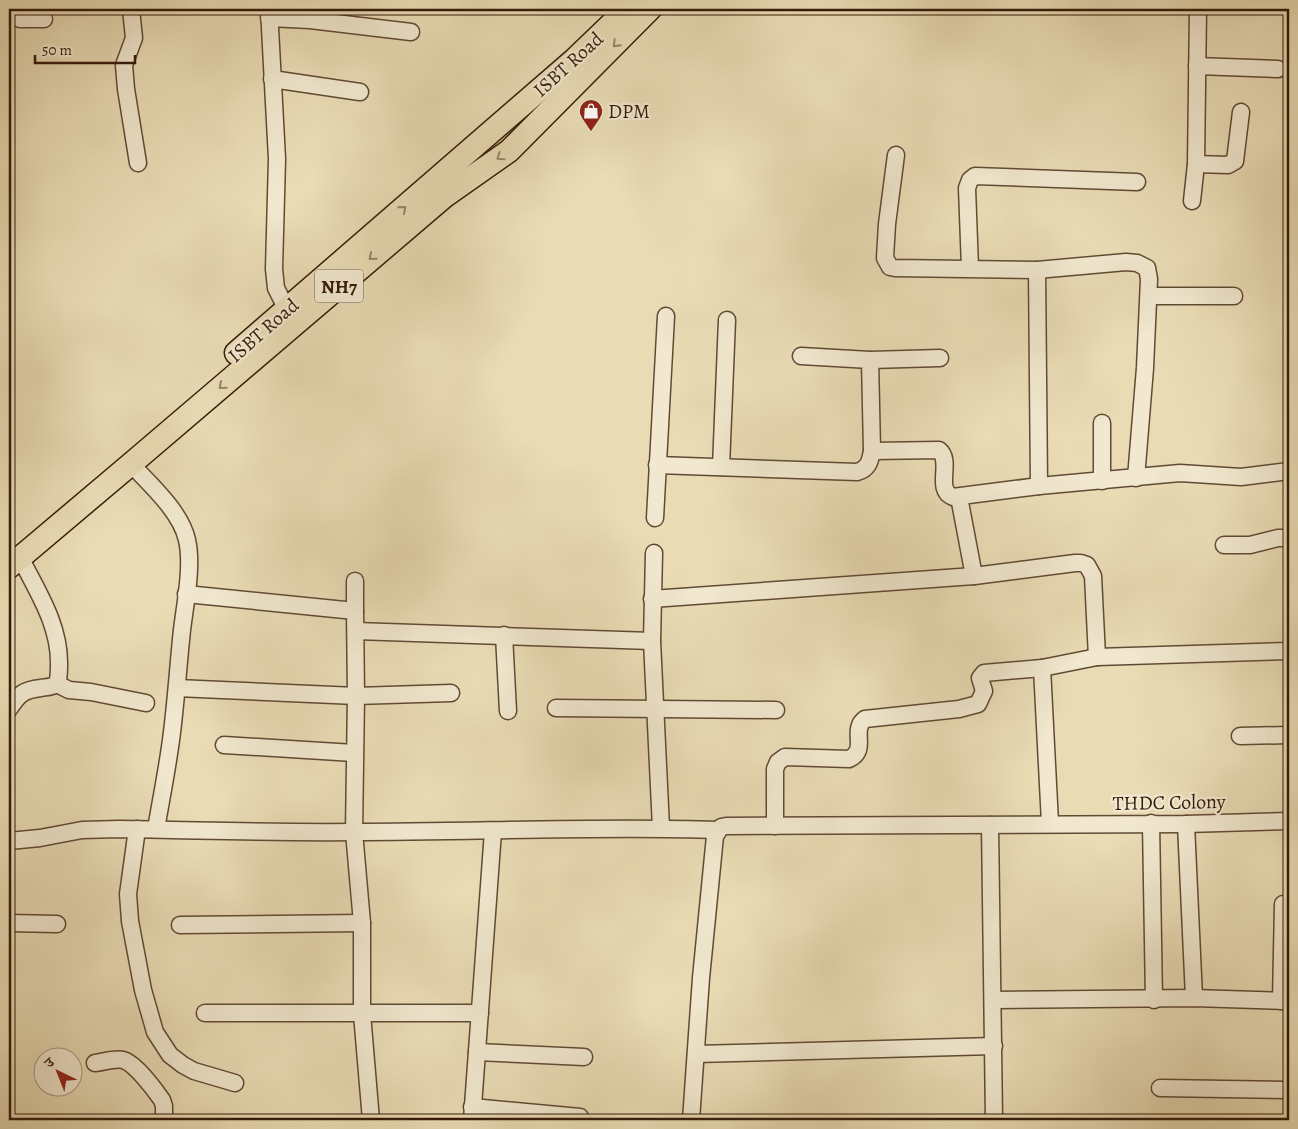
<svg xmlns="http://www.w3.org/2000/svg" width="1298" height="1129" viewBox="0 0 1298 1129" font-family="Alegreya,'Noto Serif Devanagari',serif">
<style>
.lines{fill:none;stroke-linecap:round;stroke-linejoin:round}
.minor-casing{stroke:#614a34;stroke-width:19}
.highway-casing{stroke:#341a09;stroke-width:25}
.minor{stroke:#f1e8cf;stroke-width:16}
.highway{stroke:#e9dcb5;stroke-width:22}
.oneway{stroke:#988568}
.labels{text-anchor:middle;stroke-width:4.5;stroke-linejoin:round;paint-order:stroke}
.shield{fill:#f1e8cf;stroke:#6d5844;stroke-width:1}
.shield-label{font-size:19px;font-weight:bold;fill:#341a09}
.street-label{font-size:20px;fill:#341a09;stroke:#f1e8cf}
.poi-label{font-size:20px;fill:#341a09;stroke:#f1e8cf;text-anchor:start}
</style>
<rect width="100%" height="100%" fill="#e9dcb5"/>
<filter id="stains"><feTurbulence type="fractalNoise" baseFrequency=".004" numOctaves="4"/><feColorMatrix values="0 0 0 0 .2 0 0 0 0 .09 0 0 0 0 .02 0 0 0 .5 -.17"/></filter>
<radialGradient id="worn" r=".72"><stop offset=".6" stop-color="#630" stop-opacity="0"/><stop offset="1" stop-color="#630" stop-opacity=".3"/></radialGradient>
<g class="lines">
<!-- minor casing -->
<g class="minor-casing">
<g id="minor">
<polyline points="15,9 16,15 20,19 44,19"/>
<polyline points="131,9 134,38 124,65 126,89 138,163"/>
<polyline points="269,9 277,159 274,269 276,288 291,318"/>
<polyline points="269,18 310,20 411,32"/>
<polyline points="1197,66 1278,69"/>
<polyline points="272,79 360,92"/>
<polyline points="896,155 887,224 885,258 890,267 895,268 1037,270 1126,262 1137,263 1147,268 1149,279 1145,368 1136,478"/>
<polyline points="1196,164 1228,165 1235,161 1241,112"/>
<polyline points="1192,201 1196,164 1198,9"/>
<polyline points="970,268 967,188 970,180 975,176 1137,182"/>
<polyline points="1037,270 1039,486"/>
<polyline points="1149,296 1234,296"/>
<polyline points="870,360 940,358"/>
<path d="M 872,451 L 939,450 C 953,461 934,490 953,497 L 1039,486 L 1180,473 L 1241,477 L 1289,471"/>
<path d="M 131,464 C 150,484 181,512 187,540 C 193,565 185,605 182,630 C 178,667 176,703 171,740 C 167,770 161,800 156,829"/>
<path d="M 657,465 L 857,472 C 868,469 870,462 872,451 L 870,360 L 801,356"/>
<polyline points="721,467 727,320"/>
<polyline points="1102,481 1102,423"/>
<polyline points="959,497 974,576 1075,563 1081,563 1087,565 1093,576 1097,657"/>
<polyline points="655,518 666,316"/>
<polyline points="1224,545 1250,545 1278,538 1289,538"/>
<polyline points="654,553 652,641 661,828"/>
<polyline points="186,594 355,611 356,696 354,832 362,923 362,1014 371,1120"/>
<polyline points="652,599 974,576"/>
<polyline points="355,611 355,581"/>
<polyline points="356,631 652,641"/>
<polyline points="504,635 508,711"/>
<polyline points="1042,668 1050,823"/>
<polyline points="57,684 69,690 91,692 146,703"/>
<polyline points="177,688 356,696 451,693"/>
<polyline points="556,708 776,710"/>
<path d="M 9,709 C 19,694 23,690 41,688 C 47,687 52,687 57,684 C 59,678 59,671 59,665 C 60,625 37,591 20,557"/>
<polyline points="1240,736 1289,735"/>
<polyline points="224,745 354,753"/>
<polyline points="1151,823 1154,1000"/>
<polyline points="1186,824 1194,998"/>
<polyline points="990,825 994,1120"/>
<path d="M 775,826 L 775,769 L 778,762 L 785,757 L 849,759 C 869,750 850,730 865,719 L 959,709 L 978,704 L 984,691 L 980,678 L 984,673 L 1042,668 L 1097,657 L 1289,651"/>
<polyline points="137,829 128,894 130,921 143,990 155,1032 170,1055 183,1065 194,1071 235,1083"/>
<path d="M 9,841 L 40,838 L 82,830 L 119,829 C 197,830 276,833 354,832 C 475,832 597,826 718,830"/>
<polyline points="9,923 57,924"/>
<polyline points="180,925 362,923"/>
<polyline points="993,1000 1194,998 1289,1001"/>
<polyline points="1281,1001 1283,904"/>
<polyline points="205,1013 480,1013"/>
<polyline points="477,1052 584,1057"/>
<polyline points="696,1054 994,1046"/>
<path d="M 95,1063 C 104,1062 115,1058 123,1060 C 135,1063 155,1090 162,1100 L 164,1106 L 164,1120"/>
<polyline points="1160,1088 1289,1090"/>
<polyline points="472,1107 580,1117"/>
<polyline points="472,1120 493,831"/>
<polyline points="691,1120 701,978 715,836 721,827 726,826 1186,824 1289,821"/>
</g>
</g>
<!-- highway casing -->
<g class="highway-casing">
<g id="highway">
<polyline points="236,353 575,59 627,9"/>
<polyline points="9,567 131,464 445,196 509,151 650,9"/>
</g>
</g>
<!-- minor -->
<use href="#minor" class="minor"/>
<!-- highway -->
<use href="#highway" class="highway"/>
</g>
<!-- one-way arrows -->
<defs><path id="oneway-chevron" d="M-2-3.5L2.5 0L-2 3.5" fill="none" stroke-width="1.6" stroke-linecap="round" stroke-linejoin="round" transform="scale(1.25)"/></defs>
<g class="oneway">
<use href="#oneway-chevron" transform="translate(616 44) rotate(135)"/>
<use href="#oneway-chevron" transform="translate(500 157) rotate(145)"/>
<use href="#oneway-chevron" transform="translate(403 209) rotate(-41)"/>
<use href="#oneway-chevron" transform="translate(372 257) rotate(140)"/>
<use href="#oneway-chevron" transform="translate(222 386) rotate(139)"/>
</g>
<!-- icons -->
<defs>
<g id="shop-pin" transform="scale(1.25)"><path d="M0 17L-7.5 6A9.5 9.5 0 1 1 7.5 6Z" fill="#8f2418" stroke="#f1e8cf"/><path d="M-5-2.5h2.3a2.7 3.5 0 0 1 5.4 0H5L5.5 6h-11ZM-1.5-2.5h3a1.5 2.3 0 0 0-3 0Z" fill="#fff"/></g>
</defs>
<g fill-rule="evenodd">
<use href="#shop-pin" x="591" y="111"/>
</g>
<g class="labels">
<!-- shield labels -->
<rect class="shield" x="315" y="269.5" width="48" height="33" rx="4"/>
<g class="shield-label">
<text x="339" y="293">NH7</text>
</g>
<!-- street labels -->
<g class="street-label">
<text transform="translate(568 64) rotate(-42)" y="7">ISBT Road</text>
<text transform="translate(263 330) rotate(-41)" y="7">ISBT Road</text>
<text transform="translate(1169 802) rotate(-1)" y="7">THDC Colony</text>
</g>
<!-- poi labels -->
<g class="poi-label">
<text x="608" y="118">DPM</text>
</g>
</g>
<!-- margin -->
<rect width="1298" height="1129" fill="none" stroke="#e9dcb5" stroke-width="30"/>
<rect x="10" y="10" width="1278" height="1109" fill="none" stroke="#341a09" stroke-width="2.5"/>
<rect x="15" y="15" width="1268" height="1099" fill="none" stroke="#341a09"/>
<!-- north arrow -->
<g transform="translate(58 1072) rotate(317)"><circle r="24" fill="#f1e8cf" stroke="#a59680"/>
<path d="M0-4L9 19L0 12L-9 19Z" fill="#8f2418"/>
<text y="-8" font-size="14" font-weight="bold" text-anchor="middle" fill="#341a09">उ</text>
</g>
<!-- scale -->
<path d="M35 55v8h100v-8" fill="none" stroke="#341a09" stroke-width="2.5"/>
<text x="42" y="55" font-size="15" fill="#341a09" stroke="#f1e8cf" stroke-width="4" paint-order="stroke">50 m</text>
<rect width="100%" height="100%" filter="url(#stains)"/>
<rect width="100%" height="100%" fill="url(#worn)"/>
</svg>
